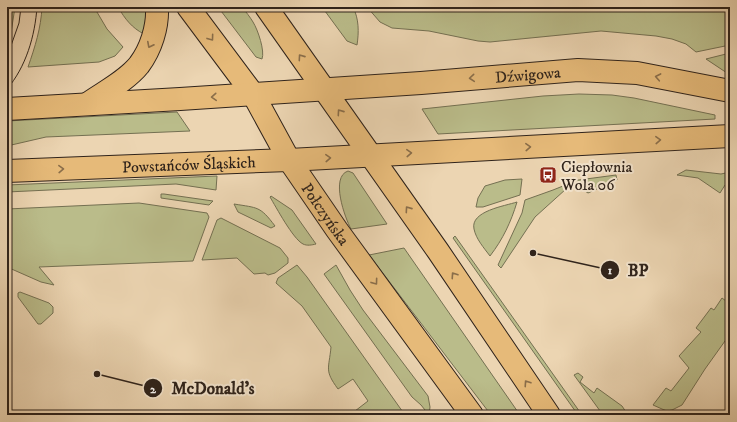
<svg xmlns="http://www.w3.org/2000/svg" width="737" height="422" viewBox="0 0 737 422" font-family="'IM FELL DW Pica',serif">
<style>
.green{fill:#babc8a;stroke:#747052}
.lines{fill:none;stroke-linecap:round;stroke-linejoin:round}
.major-casing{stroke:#2f231b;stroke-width:24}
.major{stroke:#e6ba79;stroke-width:22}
.tram{stroke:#2f231b;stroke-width:1}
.oneway{stroke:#8a6e4a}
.labels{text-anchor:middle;stroke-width:4;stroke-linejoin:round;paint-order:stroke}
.street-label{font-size:16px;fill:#2f231b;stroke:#f3e4cd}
.poi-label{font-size:16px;fill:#2f231b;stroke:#f3e4cd;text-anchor:start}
.leader{fill:none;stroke:#2f231b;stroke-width:1.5}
.callout-dot{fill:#2f231b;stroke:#f3e4cd;stroke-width:1.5}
.mark-label{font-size:12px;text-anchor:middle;font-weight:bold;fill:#fff}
.callout-label{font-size:17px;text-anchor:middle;font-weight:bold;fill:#2f231b;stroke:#f3e4cd;stroke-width:4;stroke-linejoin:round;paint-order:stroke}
</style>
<rect width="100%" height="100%" fill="#ecd5b2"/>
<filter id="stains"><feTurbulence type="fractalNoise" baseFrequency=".005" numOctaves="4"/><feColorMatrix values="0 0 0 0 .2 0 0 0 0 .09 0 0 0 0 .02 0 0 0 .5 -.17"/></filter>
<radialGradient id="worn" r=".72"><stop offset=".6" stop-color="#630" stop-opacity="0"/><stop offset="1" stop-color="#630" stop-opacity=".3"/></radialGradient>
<!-- green -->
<g class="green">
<polygon points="7,7 15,7 11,33 7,43"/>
<path d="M 42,7 L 94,7 L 107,29 L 123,47 L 115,56 L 99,62 L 28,67 C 35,47 41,28 42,7 Z"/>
<path d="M 118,7 L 145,7 L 146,15 L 144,34 C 132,28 125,19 118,7 Z"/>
<path d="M 218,7 L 242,7 C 246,12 250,17 253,22 C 258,30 265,51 262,59 L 256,57 Z"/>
<path d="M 322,7 L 353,7 C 359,19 359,32 357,45 L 347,41 Z"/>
<polygon points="367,7 730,7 730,45 696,52 686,44 672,39 656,36 601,31 490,42 478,41 429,31 392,28 380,22"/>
<polygon points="730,53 730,75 706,59"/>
<polygon points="579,94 612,95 634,98 715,115 715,119 438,134 422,109 543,96"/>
<polygon points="177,112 190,131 46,137 7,146 7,121"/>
<polygon points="686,170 721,174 730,172 730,189 725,185 720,193 698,178 677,175"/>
<path d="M 348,171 L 353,173 L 387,224 L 351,229 C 345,218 330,177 348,171 Z"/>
<polygon points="616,175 617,180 588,193 573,183 571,181"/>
<polygon points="217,176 216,190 176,184 7,192 7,185"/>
<polygon points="522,179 520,195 483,207 476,207 478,198 485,186 505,180"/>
<polygon points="563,186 566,189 535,217 501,268 498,265 522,213 525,200 553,190"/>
<polygon points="161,194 164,194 213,201 209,205 161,198"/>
<path d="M 271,196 L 292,210 L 316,244 C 312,245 307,246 303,244 C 293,239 276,207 270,197 Z"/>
<path d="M 517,202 C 511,222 503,239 490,256 C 484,248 476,239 474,229 C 470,211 505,206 517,202 Z"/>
<polygon points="139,203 207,213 209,217 193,261 39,267 54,285 41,282 7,267 7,209"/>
<path d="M 234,204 C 258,208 260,206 275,226 L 271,228 L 238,212 Z"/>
<polygon points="221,218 280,248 288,258 288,263 275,273 268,275 265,273 254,274 237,258 202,260 217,220"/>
<polygon points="455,236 582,415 578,415 453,238"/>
<polygon points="404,248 520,415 491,415 369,255"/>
<path d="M 297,265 L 307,277 L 405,415 L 359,415 L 355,411 L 368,401 L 353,379 L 338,389 C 324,370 329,369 331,347 L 302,306 L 276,283 L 278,278 Z"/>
<polygon points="336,265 350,290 363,310 428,396 430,407 429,415 421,405 412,397 324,274"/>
<polygon points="20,292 49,303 53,307 53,313 41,324 38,324 18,297 18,293"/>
<polygon points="722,298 730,304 730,334 705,369 682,405 672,410 667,411 662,409 653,405 666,388 671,391 689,368 679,356 701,332 696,328 711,308 714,310"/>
<polygon points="578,373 583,377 580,382 594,393 597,388 622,406 628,415 603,415 574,375"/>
</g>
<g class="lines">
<!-- major casing -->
<g class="major-casing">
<g id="major">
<path id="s1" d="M 188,7 L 253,94 L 289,160 L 337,230 L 472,415"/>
<polyline points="266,7 438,251 549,415"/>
<path d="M 87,104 C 104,92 126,81 139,65 C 151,49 158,27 157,7"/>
<path id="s2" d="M 7,109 L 180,99 L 421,83 L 578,70 L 637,73 L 730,91"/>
<path id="s3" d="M 7,171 L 289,160 L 730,136"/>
</g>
</g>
<!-- major -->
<use href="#major" class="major"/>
<!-- tram -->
<g class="tram">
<polyline points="7,57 19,23 21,7"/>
<path d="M 7,89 C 26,67 35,36 37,7"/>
</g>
</g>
<!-- one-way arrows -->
<defs><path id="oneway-chevron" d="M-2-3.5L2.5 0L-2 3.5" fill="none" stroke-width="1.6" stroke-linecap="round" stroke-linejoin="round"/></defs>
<g class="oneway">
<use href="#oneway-chevron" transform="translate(211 38) rotate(54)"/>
<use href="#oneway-chevron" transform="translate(150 45) rotate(117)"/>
<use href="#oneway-chevron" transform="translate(301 57) rotate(-125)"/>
<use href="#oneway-chevron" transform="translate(658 77) rotate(-169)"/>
<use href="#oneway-chevron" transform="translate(472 78) rotate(175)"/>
<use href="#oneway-chevron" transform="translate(214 97) rotate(176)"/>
<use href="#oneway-chevron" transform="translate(340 112) rotate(-125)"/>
<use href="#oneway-chevron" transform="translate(658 140) rotate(-3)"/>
<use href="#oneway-chevron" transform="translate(528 147) rotate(-3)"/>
<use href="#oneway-chevron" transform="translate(409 153) rotate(-3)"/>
<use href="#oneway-chevron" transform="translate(328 158) rotate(-3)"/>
<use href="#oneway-chevron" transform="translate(61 169) rotate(-2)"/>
<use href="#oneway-chevron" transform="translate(408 209) rotate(-125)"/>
<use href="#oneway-chevron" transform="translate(454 275) rotate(-124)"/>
<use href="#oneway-chevron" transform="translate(375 282) rotate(54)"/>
<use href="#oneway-chevron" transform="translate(527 383) rotate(-124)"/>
</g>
<!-- icons -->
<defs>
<g id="bus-square" transform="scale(0.9)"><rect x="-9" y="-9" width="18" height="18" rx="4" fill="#8f2418" stroke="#f3e4cd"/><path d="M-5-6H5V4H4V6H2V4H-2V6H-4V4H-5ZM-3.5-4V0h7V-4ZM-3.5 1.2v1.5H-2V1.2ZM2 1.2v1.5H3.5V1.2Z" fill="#fff"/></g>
</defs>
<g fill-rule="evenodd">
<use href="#bus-square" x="548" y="175"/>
</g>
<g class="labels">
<!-- street labels -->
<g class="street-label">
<text dy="6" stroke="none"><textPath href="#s2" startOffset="522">Dźwigowa</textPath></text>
<text dy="6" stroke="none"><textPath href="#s3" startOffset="182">Powstańców Śląskich</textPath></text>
<text dy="6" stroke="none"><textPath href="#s1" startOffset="249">Połczyńska</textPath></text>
</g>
<!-- poi labels -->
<g class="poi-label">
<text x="561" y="172">Ciepłownia<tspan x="561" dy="18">Wola 06</tspan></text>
</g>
</g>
<!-- callouts -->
<path class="leader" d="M533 253L610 270M97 374L153 388"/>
<g class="callout-dot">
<circle cx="533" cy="253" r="4"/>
<circle cx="97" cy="374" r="4"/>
<circle cx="610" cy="270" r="10"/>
<circle cx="153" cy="388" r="10"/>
</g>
<g class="mark-label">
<text x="610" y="274">1</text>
<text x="153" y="393">2</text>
</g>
<g class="callout-label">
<text x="638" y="276">BP</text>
<text x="213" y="394">McDonald's</text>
</g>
<!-- margin -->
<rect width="737" height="422" fill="none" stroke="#ecd5b2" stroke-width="24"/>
<rect x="8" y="8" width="721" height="406" fill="none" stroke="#2f231b" stroke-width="2"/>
<rect x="12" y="12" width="713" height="398" fill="none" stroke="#2f231b"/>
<rect width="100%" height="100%" filter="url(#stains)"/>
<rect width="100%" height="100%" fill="url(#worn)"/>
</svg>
